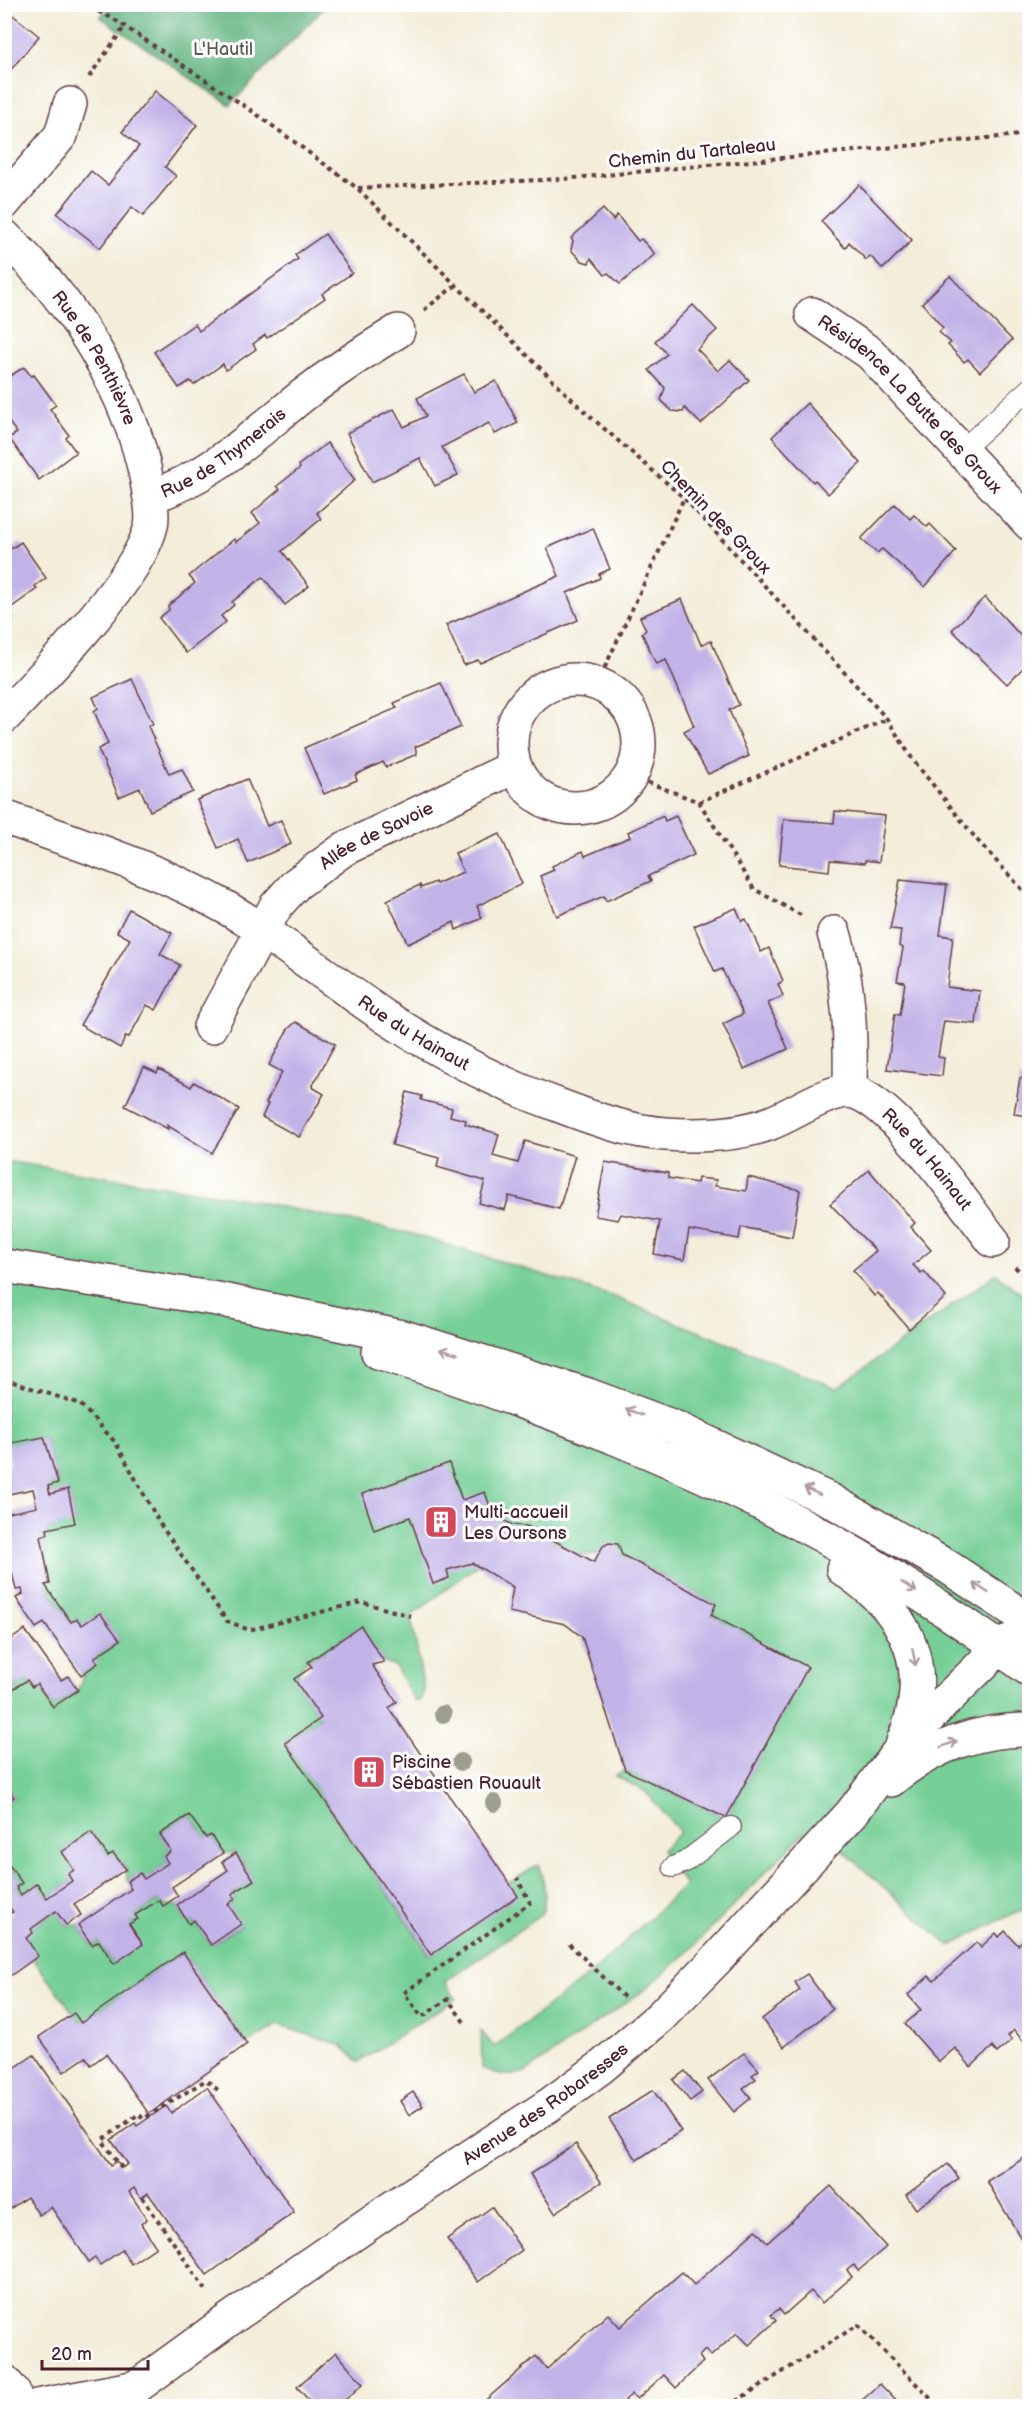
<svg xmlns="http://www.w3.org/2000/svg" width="1034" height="2411" viewBox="0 0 1034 2411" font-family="'Balsamiq Sans',sans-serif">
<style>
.green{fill:#76cf96;stroke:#607760;stroke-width:1.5}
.forest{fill:#60b27f;stroke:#556855;stroke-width:1.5}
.building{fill:#c1b2e7}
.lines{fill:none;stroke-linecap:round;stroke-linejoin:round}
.lane-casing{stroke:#633e45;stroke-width:22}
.street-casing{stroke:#633e45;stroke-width:36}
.secondary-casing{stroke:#633e45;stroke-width:36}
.path{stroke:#633e45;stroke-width:4;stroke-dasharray:4.5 4.5;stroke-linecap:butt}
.lane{stroke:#fff;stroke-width:20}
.street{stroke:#fff;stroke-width:33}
.secondary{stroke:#fff;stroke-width:33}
.tree{fill:#9e9e8e}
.oneway{stroke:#ae9aa0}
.labels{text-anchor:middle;stroke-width:6;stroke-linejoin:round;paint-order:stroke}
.park-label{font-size:18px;fill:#595d50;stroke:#fff}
.street-label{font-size:18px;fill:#4a1f2b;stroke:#fff}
.poi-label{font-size:18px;fill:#4a1f2b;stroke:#fff;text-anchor:start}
</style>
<rect width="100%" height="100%" fill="#fff"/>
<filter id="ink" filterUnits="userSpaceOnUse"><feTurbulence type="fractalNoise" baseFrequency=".0167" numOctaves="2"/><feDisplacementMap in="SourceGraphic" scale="12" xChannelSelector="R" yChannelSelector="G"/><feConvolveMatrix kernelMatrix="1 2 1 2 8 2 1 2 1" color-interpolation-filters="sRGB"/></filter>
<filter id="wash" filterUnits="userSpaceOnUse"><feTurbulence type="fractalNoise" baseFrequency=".008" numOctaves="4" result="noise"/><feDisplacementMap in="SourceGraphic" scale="24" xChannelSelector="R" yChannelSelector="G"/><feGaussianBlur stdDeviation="1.35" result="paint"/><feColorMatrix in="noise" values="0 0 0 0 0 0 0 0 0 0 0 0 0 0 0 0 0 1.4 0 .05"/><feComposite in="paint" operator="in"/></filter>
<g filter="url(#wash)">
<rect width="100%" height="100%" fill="#f3edd9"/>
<!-- green -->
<path class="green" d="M 5,1161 L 239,1198 L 412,1234 L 612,1296 L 837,1388 L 996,1274 L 1029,1299 L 1029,1909 L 1016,1912 L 950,1946 L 830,1839 L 804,1833 L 688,1952 L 647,1988 L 526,2072 C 508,2077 498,2077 482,2068 L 481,2031 L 494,2047 L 593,1972 L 685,1885 L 662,1850 L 680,1832 L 645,1791 L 615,1776 L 625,1770 L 726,1818 L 807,1668 L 711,1615 L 716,1604 L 622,1555 L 581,1555 L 527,1527 L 411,1616 L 424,1691 L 420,1701 L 414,1700 L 395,1666 L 384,1662 L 361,1627 L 304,1663 L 295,1679 L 321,1718 L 285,1743 L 430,1955 L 517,1896 L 509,1883 L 538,1865 C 545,1882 547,1896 542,1914 L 445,1982 L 456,1998 L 359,2062 L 341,2045 L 277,2025 L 247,2044 L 183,1952 L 81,2023 L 33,1959 L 26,1938 L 31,1929 L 56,1911 L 66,1925 L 78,1925 L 92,1945 L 99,1941 L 114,1964 L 129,1924 L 137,1919 L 135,1915 L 159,1900 L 163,1906 L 177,1905 L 189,1924 L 194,1920 L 211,1945 L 241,1925 L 228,1904 L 235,1899 L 232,1894 L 253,1879 L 236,1853 L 223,1853 L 211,1835 L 206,1838 L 189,1815 L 160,1834 L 171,1851 L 164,1856 L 168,1863 L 144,1879 L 139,1873 L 127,1881 L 126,1869 L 115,1854 L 108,1856 L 91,1832 L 62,1852 L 74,1870 L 72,1881 L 47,1898 L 37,1883 L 21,1895 L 16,1887 L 21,1883 L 10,1866 L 5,1869 L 5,1804 L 14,1797 L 5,1783 L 4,1690 L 8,1693 L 27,1680 L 32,1687 L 37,1684 L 53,1707 L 78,1690 L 83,1677 L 81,1675 L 97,1663 L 94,1658 L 120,1640 L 100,1613 L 82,1625 L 77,1619 L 71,1622 L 45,1585 L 50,1584 L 41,1536 L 48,1534 L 47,1529 L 75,1522 L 68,1490 L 50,1494 L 48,1486 L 58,1483 L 44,1437 L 5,1445 Z"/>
<!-- forest -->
<polygon class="forest" points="112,5 112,4 327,5 230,105 100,17"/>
<g id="blocks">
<!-- building -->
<g class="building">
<polygon points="4,8 39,36 4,78"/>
<polygon points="155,91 197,125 165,167 176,176 143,216 132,207 100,248 57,214 91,171 108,185 139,146 122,132"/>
<polygon points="859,185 912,240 883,269 870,256 866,260 849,242 845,248 821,221"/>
<polygon points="603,209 613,220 617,215 638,241 641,239 655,254 620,284 608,273 605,275 591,258 589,263 582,261 571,250 573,241 571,238"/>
<polygon points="325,234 352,273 322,294 325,298 267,338 265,335 253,344 256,349 226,370 223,364 194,385 190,381 179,388 154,352 195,324 199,331 298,259 295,255"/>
<polygon points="950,276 1012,340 980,372 968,359 964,362 948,345 951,343 939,332 943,328 922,303"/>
<polygon points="693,305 717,330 697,349 718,371 730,360 749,380 701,424 685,408 683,412 672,411 661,400 665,388 649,370 667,354 655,341"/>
<polygon points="24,367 31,376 34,375 56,405 50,409 69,435 66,438 76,452 39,480 9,438 17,433 4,416 4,380"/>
<polygon points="464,374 474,392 496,381 518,423 495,434 489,423 442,447 458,475 435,486 420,458 372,482 347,433 394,409 404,427 426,416 417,398"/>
<polygon points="807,403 861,463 828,494 815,480 813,482 772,437"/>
<polygon points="327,443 355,480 317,513 321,519 282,551 309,586 285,605 263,577 232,602 234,605 221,616 226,622 186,653 159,618 169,610 168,606 195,583 189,576 234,539 236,542 260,523 252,513 280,489 277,486 300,468 299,465"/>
<polygon points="895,504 910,519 914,515 927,527 930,524 956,551 925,587 882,549 877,553 861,539"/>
<polygon points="593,528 610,569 599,574 600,578 567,593 578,620 480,663 478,660 464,665 446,625 559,576 547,548"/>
<polygon points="21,542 46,578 35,586 37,589 8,610 13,619 4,625 4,553"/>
<polygon points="985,597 1029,645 1029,662 1007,684 952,630"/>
<polygon points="682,599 701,645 711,641 739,705 729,710 749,756 708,774 684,731 694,726 666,660 656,664 642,633 646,630 640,617"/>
<polygon points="132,679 153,724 148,726 169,774 182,769 193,792 150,811 140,788 119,797 98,749 108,744 94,711 98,708 93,697"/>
<polygon points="441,683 461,727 415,747 417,754 386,767 383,762 355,775 357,780 324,794 304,748 397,708 394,703"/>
<polygon points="247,779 267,826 281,820 291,844 248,863 238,839 218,848 197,800"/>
<polygon points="835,811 885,816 879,862 865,860 865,863 830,860 829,871 779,865 784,819 834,823"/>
<polygon points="663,816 665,821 676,816 694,855 648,876 651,881 606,901 604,896 557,916 540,876 554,870 552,866 583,851 585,856 630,837 628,832"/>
<polygon points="500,834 522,884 477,906 482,918 456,930 454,922 408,944 387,900 420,885 421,888 435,882 436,884 463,872 455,853"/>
<polygon points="900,880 947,885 940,935 953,937 947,987 980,991 976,1024 944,1021 938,1057 944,1058 942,1076 887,1069 895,1014 900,1015 905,982 897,981 903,948 899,946 901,930 890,929"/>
<polygon points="736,908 742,921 746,919 761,952 769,948 783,981 778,984 783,996 768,1003 788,1049 744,1069 723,1024 743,1014 722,969 715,972 694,926"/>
<polygon points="129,909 172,933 160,954 180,965 156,1010 147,1005 129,1037 126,1036 120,1048 80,1025 130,939 117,932"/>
<polygon points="296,1022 335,1044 312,1087 324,1094 299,1137 262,1117 268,1104 266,1103 282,1072 269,1065 288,1029"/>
<polygon points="1028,1062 1029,1116 1014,1114 1020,1078 1025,1079"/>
<polygon points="144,1067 157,1073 159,1069 191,1087 194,1082 239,1109 212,1153 167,1125 168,1129 125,1106"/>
<polygon points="407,1092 422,1096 421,1100 452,1108 450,1116 466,1120 465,1124 499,1134 493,1156 518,1163 525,1141 575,1156 559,1209 509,1196 505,1210 479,1203 485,1181 437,1167 439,1158 392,1145"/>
<polygon points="605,1162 668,1173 668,1178 697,1183 698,1178 716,1180 715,1186 746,1191 748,1177 800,1190 792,1237 741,1227 739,1239 689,1230 684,1260 654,1254 660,1221 621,1214 618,1220 595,1216"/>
<polygon points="869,1170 915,1223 911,1227 931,1250 913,1265 921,1273 924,1271 946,1297 909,1329 878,1293 874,1296 853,1270 876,1251 830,1204"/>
<polygon points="44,1437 58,1483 48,1486 50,1494 68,1489 75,1523 47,1529 48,1534 41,1536 50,1584 45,1585 71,1622 77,1619 82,1625 100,1613 120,1640 94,1658 98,1663 81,1675 44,1623 36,1628 16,1598 23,1594 22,1589 16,1590 4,1538 4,1514 37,1507 33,1489 4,1495 4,1466 10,1465 6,1444"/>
<polygon points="449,1463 462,1500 485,1492 493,1515 513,1525 527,1526 594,1562 603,1546 609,1543 618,1544 622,1555 716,1604 711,1615 808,1667 726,1818 625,1770 582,1637 565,1624 509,1612 513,1587 472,1563 447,1570 449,1578 433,1584 410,1517 374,1530 362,1494"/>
<polygon points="361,1626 384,1662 372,1665 397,1702 389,1708 518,1896 431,1955 285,1743 321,1718 294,1679 312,1667 308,1662"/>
<polygon points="25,1630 61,1680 68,1676 78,1690 53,1707 37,1684 32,1687 27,1680 7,1693 4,1690 4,1653 11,1648 7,1642"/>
<polygon points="4,1783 14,1797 4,1804"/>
<polygon points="189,1815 206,1838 211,1835 223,1853 172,1887 178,1896 163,1906 159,1900 135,1915 138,1919 129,1924 143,1944 114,1964 99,1941 92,1945 78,1925 131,1889 127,1881 140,1873 144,1879 168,1863 164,1856 171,1851 160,1834"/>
<polygon points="91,1832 108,1856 113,1853 126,1869 74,1904 81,1915 66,1925 56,1911 31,1929 33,1933 26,1938 38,1956 10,1976 4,1968 4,1917 13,1912 4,1900 4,1869 10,1866 22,1883 16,1887 21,1895 37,1883 47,1898 72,1881 68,1874 74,1870 62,1852"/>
<polygon points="236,1853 254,1880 232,1894 235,1899 228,1904 241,1924 211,1945 194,1920 189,1924 177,1905 228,1870 222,1862"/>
<polygon points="1005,1931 1018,1945 1029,1935 1029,2048 1014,2030 1008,2036 1012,2040 997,2053 992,2047 971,2067 955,2048 939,2062 905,2024 921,2010 908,1995 929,1976 934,1981 977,1942 981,1947 996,1933 999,1937"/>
<polygon points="183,1952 247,2044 149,2114 106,2054 91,2065 86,2057 64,2072 39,2037 74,2013 81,2023"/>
<polygon points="807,1974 833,2009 784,2047 762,2019 800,1990 795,1982"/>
<polygon points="744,2053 759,2070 752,2075 756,2079 743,2088 751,2098 734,2112 708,2080"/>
<polygon points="34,2055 111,2165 117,2161 122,2168 128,2164 111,2140 135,2123 137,2126 166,2106 171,2113 207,2087 294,2212 207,2275 148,2193 141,2198 134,2188 129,2192 147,2219 141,2224 156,2247 131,2264 122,2250 100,2265 95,2258 89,2262 51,2207 39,2215 27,2197 4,2213 4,2175 9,2171 4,2164 4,2137 7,2135 4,2130 4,2075"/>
<polygon points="685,2071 702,2092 690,2101 673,2080"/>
<polygon points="653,2090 681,2131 637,2160 609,2119"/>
<polygon points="413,2092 423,2106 409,2115 400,2101"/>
<polygon points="576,2144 601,2182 555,2213 530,2174"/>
<polygon points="1029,2155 1029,2252 987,2181"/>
<polygon points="948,2164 959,2178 916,2209 906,2195"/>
<polygon points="831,2186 886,2247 858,2271 854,2265 847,2270 852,2277 822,2303 811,2291 784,2315 779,2309 771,2315 776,2321 749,2345 737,2333 711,2356 705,2350 699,2356 703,2362 676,2388 664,2375 637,2399 632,2394 625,2400 630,2406 479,2406 536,2356 547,2369 608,2314 620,2327 682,2272 694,2285 756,2230 767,2243"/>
<polygon points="492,2207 522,2250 478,2282 447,2239"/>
<polygon points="336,2352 363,2384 338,2406 314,2406 297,2387"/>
<polygon points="880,2384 901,2406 855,2406 868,2395"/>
</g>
</g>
</g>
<g filter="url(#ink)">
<use href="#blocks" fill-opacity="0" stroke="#633e45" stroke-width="1.5"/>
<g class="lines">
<!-- lane casing -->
<g class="lane-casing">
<g id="lane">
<polyline points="961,451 1030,388"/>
<polyline points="673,1867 685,1862 731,1827"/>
</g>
</g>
<!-- street casing -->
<g class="street-casing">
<g id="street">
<polyline points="4,203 61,135 70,104"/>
<path id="s1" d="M 4,236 C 72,300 129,389 147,481 C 149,494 154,513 151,526 C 138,579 44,676 4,717"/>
<path id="s2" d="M 812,314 L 870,353 L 1030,524"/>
<path id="s3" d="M 150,497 C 214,475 251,437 302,396 C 333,372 365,351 398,331"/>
<circle cx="575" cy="744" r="64"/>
<path id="s4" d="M 4,817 C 79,844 156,868 225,907 C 282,940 333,982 387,1018 C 441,1053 497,1083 558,1105 C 592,1118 630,1132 666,1134 C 698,1136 738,1135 768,1124 C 793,1115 825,1091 850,1091"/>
<path id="s5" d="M 834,933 C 850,986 851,1036 850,1091 C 892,1098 965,1206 993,1241"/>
<path id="s6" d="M 210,1027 L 276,906 L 296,884 L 344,849 L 514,767"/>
</g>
</g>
<!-- secondary casing -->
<g class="secondary-casing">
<g id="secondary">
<polyline points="4,1266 217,1299 407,1338 588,1395 674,1427 830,1500 948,1567 1030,1621"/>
<path d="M 378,1352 C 527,1401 686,1460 823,1536 C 895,1576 963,1621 1030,1670"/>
<path d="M 843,1569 C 908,1612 935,1667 903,1742"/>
<path d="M 891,1780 C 931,1747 977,1729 1030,1730"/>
<polyline points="4,2381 14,2393 16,2406"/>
<polyline points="37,2406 132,2388"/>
<path id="s7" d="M 110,2406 L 227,2321 L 393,2207 L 549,2105 L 600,2068 L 660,2017 L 716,1960 L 851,1814 L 899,1751 L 934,1712 L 999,1648 L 1013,1639 L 1021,1637 L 1030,1641"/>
</g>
</g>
<!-- path -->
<g class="path">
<polyline points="82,4 112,18 255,113 357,188 584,411 684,498 887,719 913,760 978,841 1030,898"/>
<polyline points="89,77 125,26"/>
<polyline points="358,188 564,179 1030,134"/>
<polyline points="424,310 456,285"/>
<polyline points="597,684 684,498"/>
<polyline points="631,776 699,802 754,889 804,917"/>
<polyline points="699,802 887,719"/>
<polyline points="1015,1267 1030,1281"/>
<polyline points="4,1379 80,1404 116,1443 160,1524 227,1621 249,1630 361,1602 411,1616"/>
<polyline points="569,1944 626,1999"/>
<polyline points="464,2022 448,1999 422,2017 404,1993 530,1903 517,1878"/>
<polyline points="122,2168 102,2140 139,2114 143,2119 206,2080 218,2090"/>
<polyline points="142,2197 208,2293"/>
<polyline points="728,2406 858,2325 938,2406"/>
</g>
<!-- lane -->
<use href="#lane" class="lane"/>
<!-- street -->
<use href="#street" class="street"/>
<!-- secondary -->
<use href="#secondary" class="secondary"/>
</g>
<!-- trees -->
<g class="tree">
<circle cx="443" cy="1714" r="9"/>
<circle cx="461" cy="1762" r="9"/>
<circle cx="494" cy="1803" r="9"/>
</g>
<!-- one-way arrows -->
<defs><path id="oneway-shaft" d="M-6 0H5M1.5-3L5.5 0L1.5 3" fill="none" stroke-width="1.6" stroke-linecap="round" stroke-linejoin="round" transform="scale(1.5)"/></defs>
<g class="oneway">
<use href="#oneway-shaft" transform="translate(449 1351) rotate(-163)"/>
<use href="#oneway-shaft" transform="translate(634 1412) rotate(-160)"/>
<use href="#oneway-shaft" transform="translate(812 1491) rotate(-154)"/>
<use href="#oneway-shaft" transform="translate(909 1587) rotate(32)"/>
<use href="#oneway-shaft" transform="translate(981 1588) rotate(-147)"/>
<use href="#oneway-shaft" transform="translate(914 1657) rotate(79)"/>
<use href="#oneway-shaft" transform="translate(949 1744) rotate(-21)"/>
</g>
</g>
<!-- icons -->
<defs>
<g id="building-square" transform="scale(1.725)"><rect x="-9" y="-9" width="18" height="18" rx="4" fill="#d1495b" stroke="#fff"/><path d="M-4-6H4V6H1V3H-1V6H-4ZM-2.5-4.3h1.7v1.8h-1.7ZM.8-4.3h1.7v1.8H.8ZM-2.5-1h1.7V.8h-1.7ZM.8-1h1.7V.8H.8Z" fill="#fff"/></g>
</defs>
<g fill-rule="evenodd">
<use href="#building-square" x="441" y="1522"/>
<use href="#building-square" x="369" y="1772"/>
</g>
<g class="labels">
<!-- park labels -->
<g class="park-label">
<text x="223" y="55">L'Hautil</text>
</g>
<!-- street labels -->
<g class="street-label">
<text transform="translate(692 153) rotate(-6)" y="6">Chemin du Tartaleau</text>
<text dy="6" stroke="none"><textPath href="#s1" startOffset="153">Rue de Penthièvre</textPath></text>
<text dy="6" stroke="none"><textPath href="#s2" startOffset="134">Résidence La Butte des Groux</textPath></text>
<text dy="6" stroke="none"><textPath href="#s3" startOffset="86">Rue de Thymerais</textPath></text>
<text transform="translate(716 517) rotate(46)" y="6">Chemin des Groux</text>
<text dy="6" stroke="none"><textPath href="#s6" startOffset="262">Allée de Savoie</textPath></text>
<text dy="6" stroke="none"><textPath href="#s4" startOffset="466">Rue du Hainaut</textPath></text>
<text dy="6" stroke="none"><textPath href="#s5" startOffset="264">Rue du Hainaut</textPath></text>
<text dy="6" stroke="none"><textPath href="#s7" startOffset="530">Avenue des Robaresses</textPath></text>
</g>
<!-- poi labels -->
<g class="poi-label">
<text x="464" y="1518">Multi-accueil<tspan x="464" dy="21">Les Oursons</tspan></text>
<text x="392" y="1768">Piscine<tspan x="392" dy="21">Sébastien Rouault</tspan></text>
</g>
</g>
<!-- margin -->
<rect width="1034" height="2411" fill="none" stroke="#fff" stroke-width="24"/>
<!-- scale -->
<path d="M42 2360v9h106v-9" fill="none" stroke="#4a1f2b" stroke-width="3"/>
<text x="51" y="2360" font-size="18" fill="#4a1f2b" stroke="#ffffff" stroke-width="4.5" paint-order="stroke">20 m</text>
</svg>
